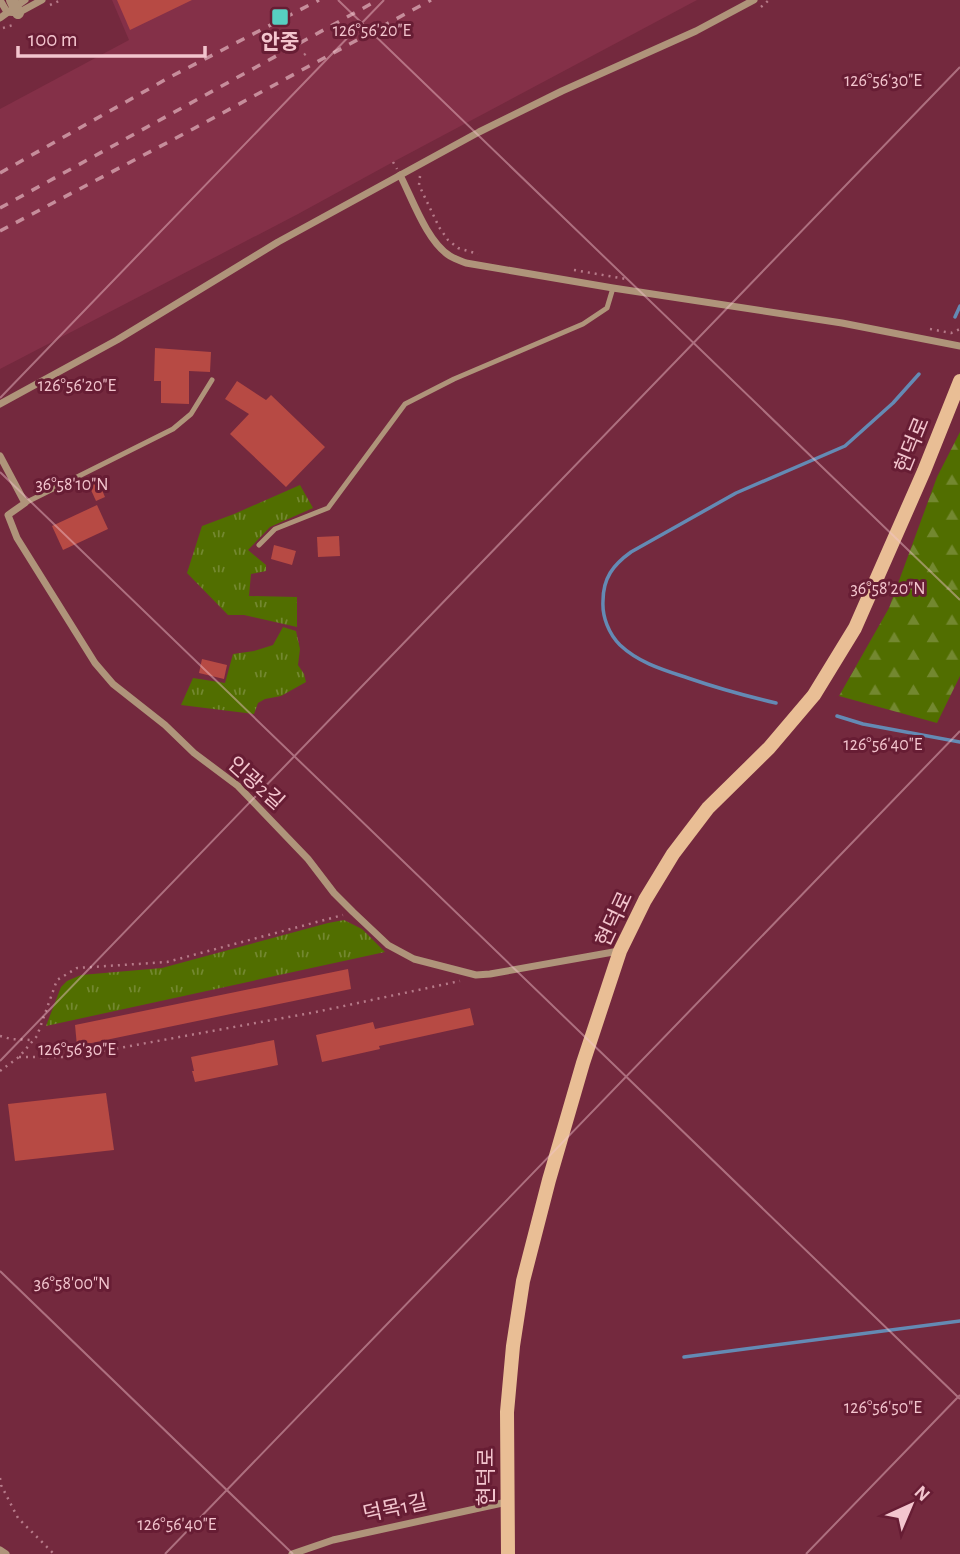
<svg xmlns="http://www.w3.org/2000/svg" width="960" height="1554" viewBox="0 0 960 1554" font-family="'Alegreya Sans','Noto Sans KR',sans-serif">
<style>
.built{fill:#843048}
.grass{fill:url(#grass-tufts)}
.forest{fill:url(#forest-firs)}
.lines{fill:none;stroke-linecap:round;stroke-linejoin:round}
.stream{stroke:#648ab4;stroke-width:3.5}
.building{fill:#b74a44}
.path{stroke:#b67a89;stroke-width:2.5;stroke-dasharray:2 5;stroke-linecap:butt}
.service{stroke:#af947a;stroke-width:5}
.minor{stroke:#af947a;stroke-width:7}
.tertiary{stroke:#af947a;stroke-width:12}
.secondary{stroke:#e9be95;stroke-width:14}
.rail{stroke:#c68d9b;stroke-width:3.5;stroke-dasharray:9 9;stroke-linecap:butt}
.ticks{fill:none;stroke:#f3c5ce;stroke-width:2;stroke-opacity:0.45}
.poi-dot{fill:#57cec1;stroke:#671d34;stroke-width:2.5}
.labels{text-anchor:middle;stroke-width:6;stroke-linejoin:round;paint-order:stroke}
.poi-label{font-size:21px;font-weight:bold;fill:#f3c5ce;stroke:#671d34}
.street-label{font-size:21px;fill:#f3c5ce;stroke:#671d34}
.ticks-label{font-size:18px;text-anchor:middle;fill:#f3c5ce;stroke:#671d34;stroke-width:6;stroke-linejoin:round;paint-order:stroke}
</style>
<defs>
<pattern id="grass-tufts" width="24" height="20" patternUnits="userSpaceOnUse" patternTransform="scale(1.75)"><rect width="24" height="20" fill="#516e00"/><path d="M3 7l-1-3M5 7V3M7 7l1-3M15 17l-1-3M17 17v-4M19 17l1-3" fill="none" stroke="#738830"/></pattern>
<pattern id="forest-firs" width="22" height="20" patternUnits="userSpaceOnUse" patternTransform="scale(1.75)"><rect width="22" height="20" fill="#516e00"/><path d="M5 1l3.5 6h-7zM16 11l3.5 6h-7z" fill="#738830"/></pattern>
</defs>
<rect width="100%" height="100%" fill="#74293e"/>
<!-- built -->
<polygon class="built" points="112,0 697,0 393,162 298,214 0,369 0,109 129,40"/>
<!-- grass -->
<g class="grass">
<polygon points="300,485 313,508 270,527 248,550 266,565 266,571 251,574 249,596 297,597 297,627 244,615 228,615 187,573 202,526 234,514"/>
<polygon points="283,627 296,631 300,649 298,665 304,674 306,682 281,696 265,699 258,703 254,714 181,705 193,678 225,683 233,654 254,651 273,645"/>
<polygon points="344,920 362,929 385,952 46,1026 61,987 67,981 81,975 162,968 328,923"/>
</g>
<!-- forest -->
<polygon class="forest" points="960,432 960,676 937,723 839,696 889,608 937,477"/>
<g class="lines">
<!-- stream -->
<g class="stream">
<polyline points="955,317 960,306"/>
<path d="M 776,703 C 746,696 717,688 688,678 C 664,670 639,663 620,645 C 609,634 602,617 603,601 C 603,578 613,565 631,552 L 736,493 L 845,446 L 893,403 L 919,374"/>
<polyline points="837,716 863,724 960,742"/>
<polyline points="684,1357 960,1321"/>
</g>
</g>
<!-- building -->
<g class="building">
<polygon points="117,0 192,0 130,30"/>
<polygon points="155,348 211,352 210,372 189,371 189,404 161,403 161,381 154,381"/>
<polygon points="237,381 266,400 271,395 325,447 286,487 230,434 249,414 225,399"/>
<polygon points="96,476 105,497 96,501 87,481"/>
<polygon points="97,505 108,529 63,550 52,526"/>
<polygon points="339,536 340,556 318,557 317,537"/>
<polygon points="274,545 296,551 292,565 271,559"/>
<polygon points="202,659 227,665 224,679 199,673"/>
<polygon points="348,969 351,989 77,1046 75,1025"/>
<polygon points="470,1008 474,1025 379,1046 380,1049 322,1062 316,1035 373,1022 375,1029"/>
<polygon points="274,1040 278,1065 195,1082 192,1071 194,1071 191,1057"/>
<polygon points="106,1093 114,1150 15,1161 8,1104"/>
</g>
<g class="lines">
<!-- path -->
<g class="path">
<polyline points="50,5 61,0"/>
<polyline points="761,7 769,0"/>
<polyline points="3,28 13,25"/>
<polyline points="304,55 308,52"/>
<polyline points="393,162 397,169"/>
<polyline points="420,176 419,185 439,227 448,240 458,248 478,254"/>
<polyline points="574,270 626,279"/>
<polyline points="930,329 951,333 960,329"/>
<polyline points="0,1036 11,1039 31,1040"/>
<polyline points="19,1057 70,1057 316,1012 460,981"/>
<polyline points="0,1071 19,1057 37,1036 57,980 77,968 167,962 343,915"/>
<polyline points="0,1478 1,1485 18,1518 54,1554"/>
</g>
<!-- service -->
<g class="service">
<polyline points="25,503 173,429 191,414 212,380"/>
<polyline points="259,545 275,529 328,508 405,404 454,379 583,324 607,308 613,288"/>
</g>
<!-- minor -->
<g class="minor">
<polyline points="0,0 7,12"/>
<polyline points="7,12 18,13 42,0"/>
<polyline points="0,18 25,0"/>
<path d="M 400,175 C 412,198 427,242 450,256 C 455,259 461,261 466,263 L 613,288 L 842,323 L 960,346"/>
<polyline points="0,404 117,340 278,242 479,132 562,91 696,31 754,0"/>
<polyline points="0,456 25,503 8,515 17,538 75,631 95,663 113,684 165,725 194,753 238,786 308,859 334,893 353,912 388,945 414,959 476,975 490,974 619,951"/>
<polyline points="0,1550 6,1554"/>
<polyline points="292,1554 333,1540 507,1502"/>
</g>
<!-- tertiary -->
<polyline class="tertiary" points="12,0 18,13"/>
<!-- secondary -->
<polyline class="secondary" points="508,1554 507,1412 513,1346 523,1281 549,1180 583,1063 620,951 645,900 673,854 708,808 769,748 814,695 855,628 924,471 960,381"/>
<!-- rail -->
<g class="rail">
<polyline points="0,173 170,77 319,0"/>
<polyline points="0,208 378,0"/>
<polyline points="0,231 193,129 431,0"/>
</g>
</g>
<!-- ticks -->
<path class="ticks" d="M 338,0 L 960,600M 0,398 L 384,0M 0,472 L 960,1399M 0,1061 L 960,67M 0,1271 L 293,1554M 165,1554 L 960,731M 806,1554 L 960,1395"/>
<!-- markers -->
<rect class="poi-dot" x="271" y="8" width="18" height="18" rx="3.5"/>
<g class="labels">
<!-- poi labels -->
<g class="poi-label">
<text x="280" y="49">안중</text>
</g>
<!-- street labels -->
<g class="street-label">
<text transform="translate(912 445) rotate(-68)" y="7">현덕로</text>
<text transform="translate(256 783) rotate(42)" y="7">인광2길</text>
<text transform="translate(614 919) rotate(-65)" y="7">현덕로</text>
<text transform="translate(486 1477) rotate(-90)" y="7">현덕로</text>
<text transform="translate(395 1508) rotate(-12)" y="7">덕목1길</text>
</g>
</g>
<g class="ticks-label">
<text x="372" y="36">126°56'20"E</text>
<text x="883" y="86">126°56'30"E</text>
<text x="77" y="391">126°56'20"E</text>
<text x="72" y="490">36°58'10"N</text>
<text x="888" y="594">36°58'20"N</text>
<text x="883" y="750">126°56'40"E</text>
<text x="77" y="1055">126°56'30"E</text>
<text x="72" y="1289">36°58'00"N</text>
<text x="883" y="1413">126°56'50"E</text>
<text x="177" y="1530">126°56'40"E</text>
</g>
<!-- north arrow -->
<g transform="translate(911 1505) rotate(44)" stroke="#671d34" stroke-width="5" paint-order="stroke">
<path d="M0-5L12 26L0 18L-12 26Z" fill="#f3c5ce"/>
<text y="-10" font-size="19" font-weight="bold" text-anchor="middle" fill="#f3c5ce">N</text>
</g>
<!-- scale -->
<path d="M18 46v10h187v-10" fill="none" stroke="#f3c5ce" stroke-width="3.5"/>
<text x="28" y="46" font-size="21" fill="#f3c5ce" stroke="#671d34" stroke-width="5" paint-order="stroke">100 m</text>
</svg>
